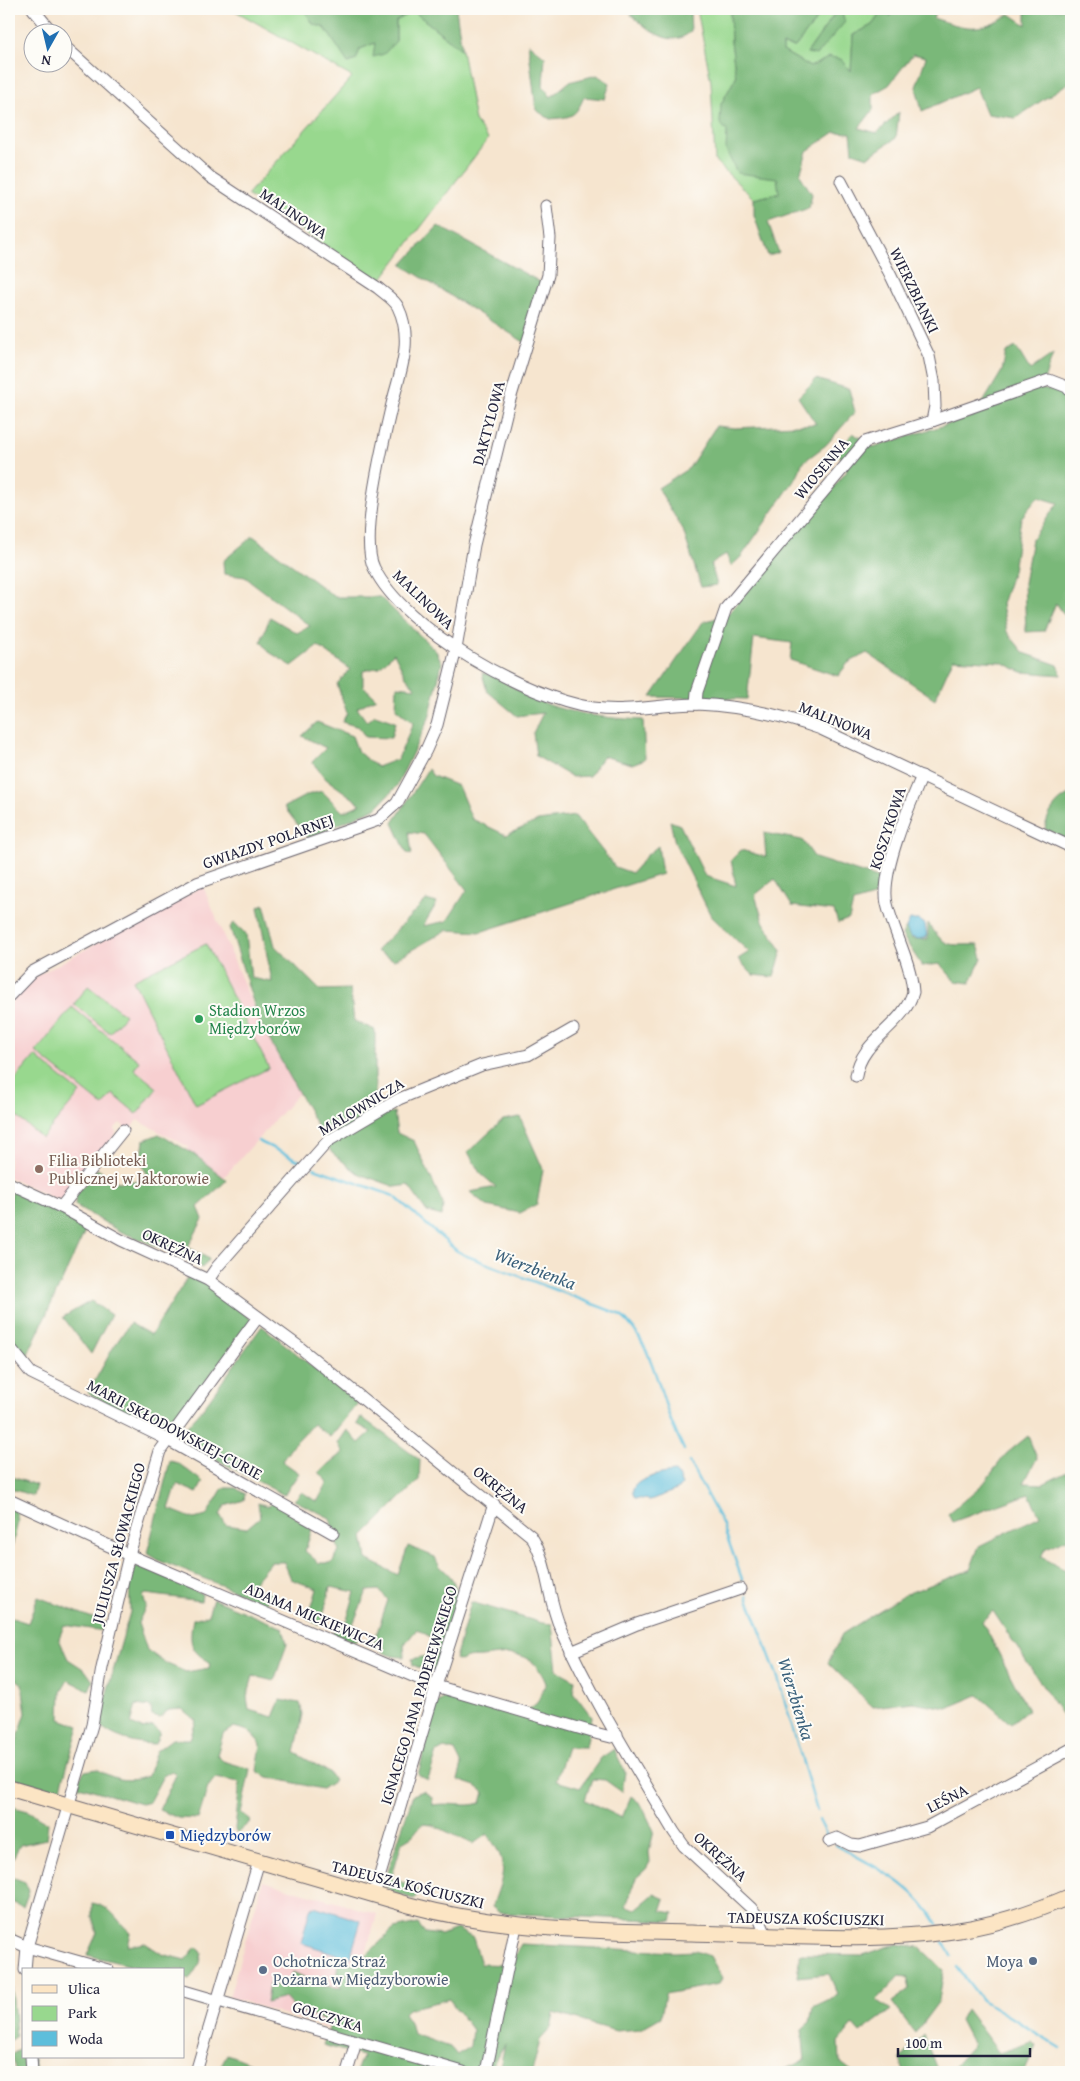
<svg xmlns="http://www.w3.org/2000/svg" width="1080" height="2081" viewBox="0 0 1080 2081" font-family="'Gentium Book Plus',serif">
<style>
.built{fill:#f7cfd0}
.green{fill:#98d88e;stroke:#5d7d64}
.forest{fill:#7ab879;stroke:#4e6d5a;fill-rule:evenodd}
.water{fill:#5dbedb;stroke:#40708b}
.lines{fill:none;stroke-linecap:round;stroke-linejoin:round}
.stream{stroke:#5dbedb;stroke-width:2.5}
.minor-casing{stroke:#6c666f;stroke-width:13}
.secondary-casing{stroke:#6c666f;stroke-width:17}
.minor{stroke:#fff;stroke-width:11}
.secondary{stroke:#fce5c4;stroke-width:15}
.leisure-dot{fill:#2e9e5b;stroke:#fdfcf7;stroke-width:2}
.education-dot{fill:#8d6e63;stroke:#fdfcf7;stroke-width:2}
.transit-dot{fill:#1a4fb4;stroke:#fdfcf7;stroke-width:2}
.service-dot{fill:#5c6f8a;stroke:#fdfcf7;stroke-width:2}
.labels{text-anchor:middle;stroke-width:4;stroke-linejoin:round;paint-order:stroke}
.street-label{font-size:16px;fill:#22223b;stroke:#fdfcf7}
.leisure-label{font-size:16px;fill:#27864d;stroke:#fdfcf7;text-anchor:start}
.education-label{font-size:16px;fill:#785e54;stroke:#fdfcf7;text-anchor:start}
.transit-label{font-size:16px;fill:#164399;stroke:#fdfcf7;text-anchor:start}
.service-label{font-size:16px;fill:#4e5e75;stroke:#fdfcf7;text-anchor:start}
.water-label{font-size:18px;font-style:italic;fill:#3a607b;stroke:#fdfcf7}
</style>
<rect width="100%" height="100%" fill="#fdfcf7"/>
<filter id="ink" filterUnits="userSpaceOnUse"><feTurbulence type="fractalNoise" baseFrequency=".02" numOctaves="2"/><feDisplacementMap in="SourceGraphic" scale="10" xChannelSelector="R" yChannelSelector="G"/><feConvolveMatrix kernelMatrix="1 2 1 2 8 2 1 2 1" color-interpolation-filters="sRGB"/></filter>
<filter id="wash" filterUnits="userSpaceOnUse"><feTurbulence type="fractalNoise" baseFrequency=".0096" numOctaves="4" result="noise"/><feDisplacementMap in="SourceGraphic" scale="20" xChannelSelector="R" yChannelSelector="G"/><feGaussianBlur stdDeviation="1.12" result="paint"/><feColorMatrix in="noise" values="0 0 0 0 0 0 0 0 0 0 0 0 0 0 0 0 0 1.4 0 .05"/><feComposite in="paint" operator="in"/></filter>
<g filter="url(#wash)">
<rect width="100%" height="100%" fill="#f6e5cf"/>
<!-- built -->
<g class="built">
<polygon points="203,886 262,1028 299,1093 223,1178 182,1157 189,1147 137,1120 129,1131 120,1123 115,1128 116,1134 61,1199 55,1199 9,1177 9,1005 38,975"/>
<polygon points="263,1881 377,1914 343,2033 229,1997"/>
</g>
<!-- green -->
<g class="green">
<polygon points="232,9 304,9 313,24 325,28 349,63 356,60 360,49 375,43 396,41 396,21 413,11 462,50 475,121 488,139 380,281 247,195 352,77"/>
<polygon points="697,9 730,9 731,42 736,77 721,104 777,177 780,193 754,199 715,161 711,82"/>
<polygon points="825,9 835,9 836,12 807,53 848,9 886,9 892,16 880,14 872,25 853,35 851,72 830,57 810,67 783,51 783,45 795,47"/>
<polygon points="206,944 269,1068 196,1105 133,980"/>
<polygon points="88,986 125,1015 110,1033 74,1004"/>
<polygon points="72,1007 139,1061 134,1069 157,1088 137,1114 113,1094 103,1106 36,1052"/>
<polygon points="35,1056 80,1093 42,1138 9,1110 9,1087"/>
</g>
<!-- forest -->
<g class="forest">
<polygon points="304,9 456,9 462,50 413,11 396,21 396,41 384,54 373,57 375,43 360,49 356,60 348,63 325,28 313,24"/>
<path d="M 632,9 L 687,9 L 690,12 L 691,31 C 671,51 647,28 631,15 Z"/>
<path d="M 730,9 L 825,9 L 795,47 L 783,45 L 783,51 L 810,67 L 830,57 L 841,59 L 851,71 L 853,35 L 872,25 L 880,14 L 891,16 L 886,9 L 937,9 L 933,18 C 968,29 977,33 1010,14 L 1026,25 L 1026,9 L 1071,9 L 1071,81 L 1016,118 L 987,114 L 976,87 L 922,111 L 916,87 L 926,57 L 913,54 L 889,85 L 873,94 L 873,110 L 859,128 L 877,133 L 899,112 L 896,138 L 868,157 L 853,152 L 851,133 L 835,132 L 807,151 L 800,175 L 812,194 L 809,208 L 768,222 L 779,253 L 768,256 L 754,215 L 754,199 L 779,193 L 777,178 L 737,173 L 726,150 L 727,131 L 720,123 L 721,104 L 736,77 L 731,42 Z"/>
<polygon points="835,9 848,9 842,13 845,22 816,55 807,53 836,12"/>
<path d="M 528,43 L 545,57 L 543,86 L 551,97 L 569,82 L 597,75 L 610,83 L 605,99 L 584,97 C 575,118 571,117 550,119 L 536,110 Z"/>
<polygon points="438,226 544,284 527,344 402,265"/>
<polygon points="1016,347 1030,370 1053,354 1041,389 1057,391 1071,398 1071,616 1068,620 1056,603 1044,631 1026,632 1024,583 1032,539 1058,503 1038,497 1021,518 1013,571 1002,604 1007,632 1024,653 1058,665 1061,675 1022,672 1001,662 953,659 935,699 867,653 848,663 838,676 790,660 792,643 754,638 747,699 651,697 703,622 727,615 847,471 838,452 853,433 873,447 975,416 1002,371 1006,352"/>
<polygon points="816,379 849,389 855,412 826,445 802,463 798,475 741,557 731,566 726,554 711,564 717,585 701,587 683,530 658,488 689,468 716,426 735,428 816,424 798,397"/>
<polygon points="253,536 335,597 380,597 436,651 442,663 429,718 397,786 376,808 308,838 284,807 307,795 322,791 343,812 361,804 326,779 312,762 326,748 302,736 317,722 352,736 358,752 377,767 398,759 413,723 396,709 397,686 416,688 406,677 394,653 380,667 363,671 363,686 376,698 357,708 367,722 375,715 395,722 391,738 365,737 359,727 342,722 347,713 337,684 350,669 318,646 292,666 269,652 261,641 270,617 297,633 310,626 245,577 224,574 223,561"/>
<path d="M 482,673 C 500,676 514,689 530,697 C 566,714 603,718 643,720 L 645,759 L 632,764 L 603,756 L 589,776 L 572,777 L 536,756 L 533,733 L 543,713 L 517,716 L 487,691 Z"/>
<polygon points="428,769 433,776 458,786 472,819 506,835 538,821 575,816 615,867 632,873 646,856 658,846 662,874 480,932 447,930 394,960 376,951 426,900 437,903 423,926 447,921 467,890 424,834 409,832 412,854 407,853 393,823"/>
<path d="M 1071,794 L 1071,841 L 1045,829 C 1047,813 1057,800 1071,794 Z"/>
<polygon points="670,821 680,825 705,876 736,886 731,860 741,850 766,857 764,833 802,840 815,858 881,879 873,897 853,903 849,919 838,923 834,911 792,906 775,879 755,895 763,921 782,951 774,977 753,975 738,959 749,952 711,916 675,843"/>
<polygon points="264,904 275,946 320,990 350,989 354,1021 375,1030 375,1118 394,1112 397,1133 414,1141 443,1204 442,1216 427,1212 408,1185 396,1187 359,1174 332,1153 259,1021 230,927 234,923 246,934 251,978 272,982 258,907"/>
<path d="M 928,923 C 947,950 948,944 978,945 L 982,958 L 970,983 L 955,981 L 940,964 L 922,966 L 902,935 L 906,928 L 912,939 L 928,939 Z"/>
<polygon points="520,1117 543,1169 537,1204 520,1213 487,1206 470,1192 496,1187 480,1173 468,1152 503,1120"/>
<polygon points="159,1134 195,1155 227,1180 198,1207 203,1219 188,1247 209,1259 202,1268 181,1256 119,1231 75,1205 76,1195 97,1169 118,1182 151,1180 141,1164 144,1140"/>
<polygon points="13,1190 87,1227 27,1356 19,1349 16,1342 9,1345 9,1203"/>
<path d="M 189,1275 L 203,1282 L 252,1320 C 225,1358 196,1392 169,1430 L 165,1431 L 88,1393 L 113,1348 L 130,1323 L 151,1335 Z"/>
<polygon points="91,1301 111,1315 91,1354 63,1317"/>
<polygon points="262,1326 358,1403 330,1437 313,1424 293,1445 282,1461 299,1473 284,1495 183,1442 184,1430 204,1407"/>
<path d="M 361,1417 L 420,1460 L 419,1480 L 363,1536 L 367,1559 L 398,1575 L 408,1546 L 435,1557 C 439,1570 448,1570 453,1581 C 467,1610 449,1645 439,1672 L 426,1671 L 413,1665 L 412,1659 L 427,1656 L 432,1638 L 417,1629 L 404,1645 L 405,1657 C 389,1657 382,1654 374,1641 L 388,1600 L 379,1590 L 367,1591 L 353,1624 L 362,1630 L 356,1642 L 333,1634 L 335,1625 L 347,1620 L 355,1592 L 330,1587 L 322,1621 L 318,1625 L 308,1619 L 317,1589 L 291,1579 L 284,1562 L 271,1562 L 253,1583 L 255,1588 L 270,1593 L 272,1598 L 263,1605 L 233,1590 L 160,1561 L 147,1553 L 170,1461 L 178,1463 L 203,1482 L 197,1493 L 177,1484 L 169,1509 L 194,1519 L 206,1516 L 223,1488 L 236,1488 L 245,1494 L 244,1500 L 225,1506 L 220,1515 L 226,1525 L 247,1528 L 260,1517 L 258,1503 L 268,1506 L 279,1499 L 293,1516 L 312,1529 L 305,1551 L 319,1563 L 332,1563 L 339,1551 L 330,1518 L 294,1500 L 302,1492 L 317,1502 L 328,1482 L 319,1472 L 343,1453 L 338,1443 L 347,1430 L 359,1443 L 371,1432 L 357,1424 Z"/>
<polygon points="1028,1436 1037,1458 1024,1483 1043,1484 1071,1470 1071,1537 1045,1549 1041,1557 1071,1574 1071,1717 1061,1714 993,1611 982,1621 1028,1710 1011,1724 978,1695 947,1708 913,1702 873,1707 828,1663 842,1634 906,1594 970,1570 979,1546 1040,1516 1029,1494 952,1522 948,1514 984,1483 1006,1454"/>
<polygon points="9,1476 36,1485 33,1496 9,1488"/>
<polygon points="9,1508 16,1511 18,1522 9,1561"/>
<path d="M 137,1566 L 157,1573 L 202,1594 L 201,1601 L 146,1594 L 143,1596 L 146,1606 L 138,1623 L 147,1650 L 165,1663 L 186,1672 L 209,1668 L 210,1662 C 189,1651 189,1641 193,1619 L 208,1615 L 213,1599 L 283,1628 L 287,1644 L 274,1681 L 253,1676 L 247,1697 L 249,1710 L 273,1717 L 280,1700 L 300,1703 L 303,1714 L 295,1753 L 329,1772 L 334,1781 L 322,1789 L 268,1777 L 257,1771 L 261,1744 L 249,1731 L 234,1727 L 223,1734 L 217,1755 L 223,1761 L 250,1769 L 241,1813 L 251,1821 L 237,1833 L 235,1829 L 240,1782 L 215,1778 L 208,1787 L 198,1819 L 178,1818 L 159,1810 L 176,1775 L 172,1771 L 163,1776 L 149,1802 L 141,1804 L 79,1786 L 80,1778 L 85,1771 L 97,1769 C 115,1780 128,1783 148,1776 L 156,1751 L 172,1739 L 190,1739 L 196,1721 L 182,1709 L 169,1710 L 160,1718 L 152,1716 L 151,1707 L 136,1705 L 131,1724 L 143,1729 L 153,1726 L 160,1732 L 155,1744 C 136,1744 111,1737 98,1724 L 130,1612 L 129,1574 Z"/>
<polygon points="38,1597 108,1624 104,1631 64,1625 59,1639 68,1659 85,1670 93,1681 89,1690 68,1680 61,1692 60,1719 79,1726 60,1791 9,1777 9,1764 26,1713 22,1684 14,1677 9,1679 9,1617 28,1623"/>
<path d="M 471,1602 L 542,1623 L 552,1624 L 557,1670 L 575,1680 L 573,1692 L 592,1717 L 586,1747 L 567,1747 L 556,1781 L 580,1788 L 601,1758 L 614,1749 L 625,1772 L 622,1792 L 605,1780 L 592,1779 L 585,1800 L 622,1818 L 631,1796 L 641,1804 L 654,1831 L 649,1852 L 650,1862 L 646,1869 L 636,1878 L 626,1906 L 636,1909 L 654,1894 L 665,1899 L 661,1911 L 674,1913 L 672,1921 L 500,1913 L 492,1907 C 504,1874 510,1864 487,1834 L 473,1844 L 433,1825 L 422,1824 L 412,1836 L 402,1842 L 391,1879 L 412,1885 L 420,1893 L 413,1899 L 395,1893 L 386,1886 L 387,1874 L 413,1795 L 423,1791 L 432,1797 L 433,1805 C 450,1802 465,1808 481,1803 L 484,1792 L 476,1786 L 458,1780 L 462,1765 L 455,1751 L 444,1748 L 437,1752 L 428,1780 L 418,1775 L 436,1704 L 449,1695 L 520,1716 L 537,1703 L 546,1683 C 532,1649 514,1653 482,1657 C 473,1658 469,1656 460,1661 L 455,1659 Z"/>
<polygon points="9,1806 28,1811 48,1823 46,1839 20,1845 9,1865"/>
<polygon points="9,1876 25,1882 29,1891 23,1907 9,1901"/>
<path d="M 92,1903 C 114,1907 115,1920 131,1933 L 128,1946 L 145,1943 L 162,1954 L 185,1960 L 196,1947 L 202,1952 L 200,1963 L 189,1980 L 184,1978 L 184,1970 L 149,1970 L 87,1955 L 97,1933 L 92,1917 Z"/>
<path d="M 418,1924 L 425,1933 L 441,1935 L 457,1929 L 473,1938 L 481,1964 L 511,1965 L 521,1944 L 675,1952 L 695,1951 L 710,1956 L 722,1978 L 719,1984 L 665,1994 L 661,2017 L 640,2029 L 616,2031 L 554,2013 L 551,2028 L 540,2040 L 532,2072 L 499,2072 L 505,2044 L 488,2072 L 356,2072 L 362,2056 L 323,2045 L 331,2023 L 295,2009 L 285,1998 L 266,2003 L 269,1984 L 288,1987 L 293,1972 L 323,1986 L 342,1988 L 336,1979 L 338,1964 L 358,1963 L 394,1929 ZM 449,1999 L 472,2030 L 470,2046 L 457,2055 L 450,2047 L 413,2034 L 410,2022 L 404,2013 L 408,2009 Z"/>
<polygon points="9,1932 14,1933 11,1975 16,2036 9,2041"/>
<polygon points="896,1944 919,1947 944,1970 939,2001 915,2033 892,2002 910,1989 907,1977 900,1976 877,2000 891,2010 860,2033 853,2025 839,2042 840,2062 853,2072 778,2072 805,2061 802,2029 810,2022 813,2007 838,1995 829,1974 797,1977 800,1954 863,1955"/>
<polygon points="966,2009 999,2053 1032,2042 1036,2046 1024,2072 957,2072 954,2066 973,2045 960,2020"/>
<polygon points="923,2034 938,2072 904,2072 900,2059"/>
<polygon points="24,2047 24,2057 33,2057 35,2072 16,2072 11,2055"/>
<polygon points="227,2054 272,2072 231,2072 221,2065"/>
</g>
<!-- water -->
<g class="water">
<polygon points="910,920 919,920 925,924 927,937 919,939 910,937 906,928"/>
<path d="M 675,1472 L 678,1475 L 682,1485 L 679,1489 L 650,1500 L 635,1498 C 623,1480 663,1473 675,1472 Z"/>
<polygon points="314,1906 361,1921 350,1958 301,1943 310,1909"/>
</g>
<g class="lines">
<!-- stream -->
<g class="stream">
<polyline points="258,1141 302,1162"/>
<path d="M 314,1168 L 394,1196 L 457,1251 L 467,1256 L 619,1314 C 650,1338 658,1386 671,1421 C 675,1431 680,1440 684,1450"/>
<polyline points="689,1462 722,1523 742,1579"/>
<polyline points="747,1596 778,1678 817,1811"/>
<polyline points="819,1820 827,1836"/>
<path d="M 836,1845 C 876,1868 913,1882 937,1924"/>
<polyline points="944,1942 951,1956"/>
<polyline points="957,1967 982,2000 1061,2048"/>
</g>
</g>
</g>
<g filter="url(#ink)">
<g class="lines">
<!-- minor casing -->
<g class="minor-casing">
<g id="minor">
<polyline points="33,9 52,32"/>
<path d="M 62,44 L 210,177 L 378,288 C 385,294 395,300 398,307 C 414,340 400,372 392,404 C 384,439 359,539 374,568 C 404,630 527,698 593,708 C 628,713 662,704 697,704 C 738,706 782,715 821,729 L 1071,847"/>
<polyline points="841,181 891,276 929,356 934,381 935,406 932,421"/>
<polyline points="696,704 697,692 726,608 865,442 932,421 1049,380 1067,387 1071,392"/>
<polyline points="9,996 32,972 197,883 378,820 397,803 426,750 437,725 456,649 474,545 508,406 548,275 550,238 546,206"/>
<path d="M 856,1076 C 861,1039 904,1026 913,992 C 911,962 894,933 887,904 C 880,873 909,806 922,776"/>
<path d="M 9,1183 L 61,1207 L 121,1240 L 208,1280 L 298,1346 L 531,1536 C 549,1564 547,1599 561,1629 C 593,1700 635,1766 674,1832 L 684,1846 L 751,1908 L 759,1918 L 766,1935"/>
<polyline points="61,1207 123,1130"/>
<polyline points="208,1280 217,1267 328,1141 399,1099 482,1065 528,1055 573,1029"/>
<polyline points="9,1346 31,1373 168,1440 333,1533"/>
<polyline points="9,1500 129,1555 436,1686 599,1734 611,1737 617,1734"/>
<polyline points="571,1652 637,1624 740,1589"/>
<polyline points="829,1841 837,1838 851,1845 860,1846 927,1827 1071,1749"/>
<polyline points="374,1895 436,1686 494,1504"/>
<polyline points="9,1939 27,1947 108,1970"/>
<polyline points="25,1970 27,1947 92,1725 102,1668 129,1555 160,1451 258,1317"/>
<polyline points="184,1991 463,2072"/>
<polyline points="31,2057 32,2072"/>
<polyline points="196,2072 259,1861"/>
<polyline points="347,2072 356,2042"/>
<polyline points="486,2072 516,1926"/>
</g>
</g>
<!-- secondary casing -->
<g class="secondary-casing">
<path id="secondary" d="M 9,1788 L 409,1905 C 502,1930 595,1931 691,1933 C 779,1935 871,1944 959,1930 C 997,1924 1036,1911 1071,1896"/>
</g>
<!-- minor -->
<use href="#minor" class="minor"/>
<!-- secondary -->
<use href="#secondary" class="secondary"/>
</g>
</g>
<!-- markers -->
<circle class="leisure-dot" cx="199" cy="1019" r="5"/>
<circle class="education-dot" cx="39" cy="1169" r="5"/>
<rect class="transit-dot" x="165" y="1830" width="10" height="10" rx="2.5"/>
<g class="service-dot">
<circle cx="1033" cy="1961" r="5"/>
<circle cx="263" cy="1970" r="5"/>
</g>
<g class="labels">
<!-- street labels -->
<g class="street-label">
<text transform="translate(294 213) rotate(34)" y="6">MALINOWA</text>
<text transform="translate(915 290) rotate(64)" y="6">WIERZBIANKI</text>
<text transform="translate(488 423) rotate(-75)" y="6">DAKTYLOWA</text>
<text transform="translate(821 468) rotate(-50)" y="6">WIOSENNA</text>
<text transform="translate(424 599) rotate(44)" y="6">MALINOWA</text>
<text transform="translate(836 720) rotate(22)" y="6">MALINOWA</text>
<text transform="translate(887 828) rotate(-72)" y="6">KOSZYKOWA</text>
<text transform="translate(268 841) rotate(-19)" y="6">GWIAZDY POLARNEJ</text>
<text transform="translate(361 1106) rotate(-31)" y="6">MALOWNICZA</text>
<text transform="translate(173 1246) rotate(25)" y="6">OKRĘŻNA</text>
<text transform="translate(175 1429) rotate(28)" y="6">MARII SKŁODOWSKIEJ-CURIE</text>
<text transform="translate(501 1489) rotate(39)" y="6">OKRĘŻNA</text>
<text transform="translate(118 1543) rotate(-75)" y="6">JULIUSZA SŁOWACKIEGO</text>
<text transform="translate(315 1616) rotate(23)" y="6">ADAMA MICKIEWICZA</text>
<text transform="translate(418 1695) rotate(-73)" y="6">IGNACEGO JANA PADEREWSKIEGO</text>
<text transform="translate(947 1798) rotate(-27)" y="6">LEŚNA</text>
<text transform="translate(721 1856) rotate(42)" y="6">OKRĘŻNA</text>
<text transform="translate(408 1884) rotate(14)" y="6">TADEUSZA KOŚCIUSZKI</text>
<text transform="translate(806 1918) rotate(1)" y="6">TADEUSZA KOŚCIUSZKI</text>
<text transform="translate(328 2016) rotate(17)" y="6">GOLCZYKA</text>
</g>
<!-- leisure labels -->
<g class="leisure-label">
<text x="209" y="1016">Stadion Wrzos<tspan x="209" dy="18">Międzyborów</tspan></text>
</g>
<!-- education labels -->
<g class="education-label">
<text x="49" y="1166">Filia Biblioteki<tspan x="49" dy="18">Publicznej w Jaktorowie</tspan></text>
</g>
<!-- transit labels -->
<g class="transit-label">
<text x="180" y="1841">Międzyborów</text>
</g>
<!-- service labels -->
<g class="service-label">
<text x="273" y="1967">Ochotnicza Straż<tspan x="273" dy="18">Pożarna w Międzyborowie</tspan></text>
<text x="1023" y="1967" text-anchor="end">Moya</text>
</g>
<!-- water labels -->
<g class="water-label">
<text transform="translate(535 1269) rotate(21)" y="6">Wierzbienka</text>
<text transform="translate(796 1699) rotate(73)" y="6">Wierzbienka</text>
</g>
</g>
<!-- margin -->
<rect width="1080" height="2081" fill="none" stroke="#fdfcf7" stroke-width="30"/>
<!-- legend -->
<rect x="22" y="1968" width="162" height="90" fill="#fdfcf7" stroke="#a5a5ac"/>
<rect x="32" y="1985" width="25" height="8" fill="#fce5c4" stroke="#a5a5ac"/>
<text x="68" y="1994" font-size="15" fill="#22223b">Ulica</text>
<rect x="32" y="2006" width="25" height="15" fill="#98d88e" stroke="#a5a5ac"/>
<text x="68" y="2018" font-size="15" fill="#22223b">Park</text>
<rect x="32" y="2031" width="25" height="15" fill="#5dbedb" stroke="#a5a5ac"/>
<text x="68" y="2044" font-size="15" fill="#22223b">Woda</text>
<!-- north arrow -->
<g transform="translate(48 48) rotate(188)"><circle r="24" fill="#fdfcf7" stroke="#a5a5ac"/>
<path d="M0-4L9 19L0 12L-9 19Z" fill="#1f6fb2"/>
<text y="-8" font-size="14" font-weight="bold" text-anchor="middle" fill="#22223b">N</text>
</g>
<!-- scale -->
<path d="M898 2048v8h132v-8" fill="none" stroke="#22223b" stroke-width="2.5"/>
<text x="905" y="2048" font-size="15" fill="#22223b" stroke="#fdfcf7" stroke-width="4" paint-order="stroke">100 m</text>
</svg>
